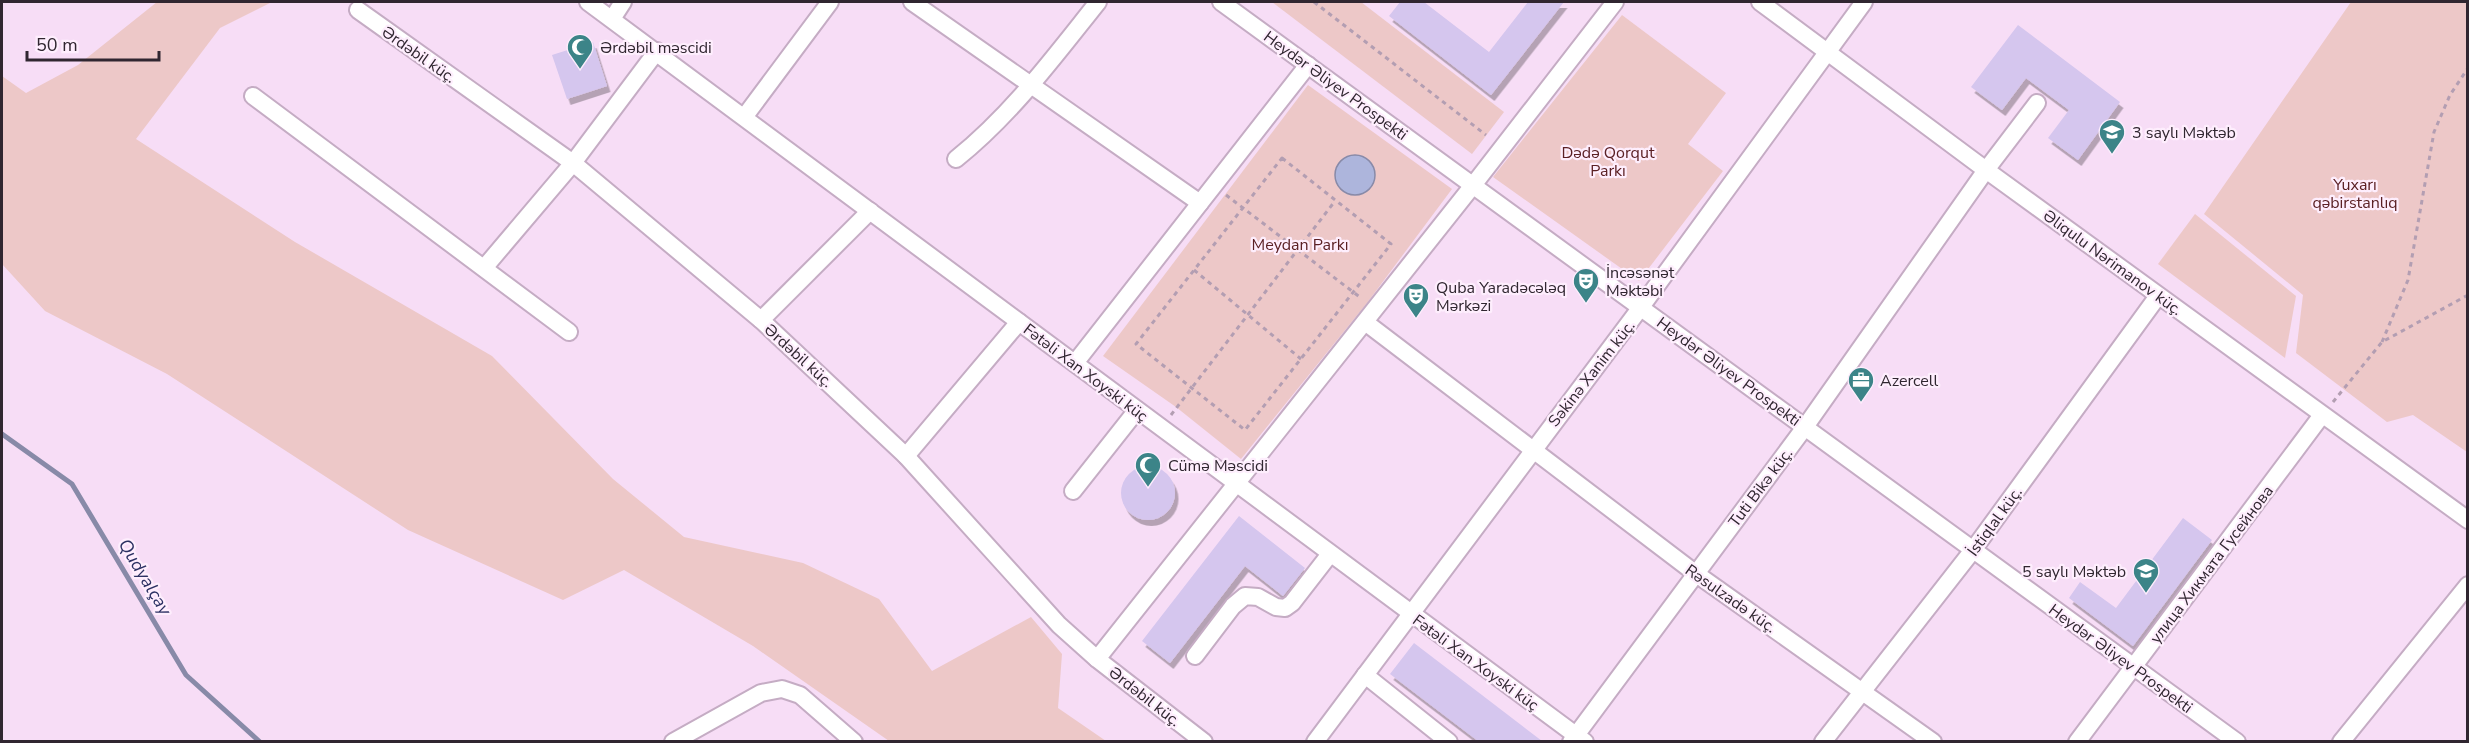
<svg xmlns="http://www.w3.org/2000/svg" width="2469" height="743" viewBox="0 0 2469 743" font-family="'Nunito Sans',sans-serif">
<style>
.green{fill:#edc8c8}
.water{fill:#adb5dc;stroke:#888aa8;stroke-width:1.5}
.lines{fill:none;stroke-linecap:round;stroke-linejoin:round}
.stream{stroke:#888aa8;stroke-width:5}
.building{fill:#d5c6ee;filter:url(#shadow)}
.minor-casing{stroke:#c5acc4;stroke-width:20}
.path{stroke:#b39eb2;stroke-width:3;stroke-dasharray:4.5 4.5;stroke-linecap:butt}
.minor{stroke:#fff;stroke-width:16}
.labels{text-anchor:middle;stroke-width:4.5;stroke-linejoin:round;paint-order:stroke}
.poi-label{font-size:16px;fill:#302630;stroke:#feeefd;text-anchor:start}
.street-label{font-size:16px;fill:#302630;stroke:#feeefd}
.park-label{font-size:16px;fill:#5b2024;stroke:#feeefd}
.water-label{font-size:18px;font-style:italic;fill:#2c3163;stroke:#feeefd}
</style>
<defs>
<filter id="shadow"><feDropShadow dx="3.5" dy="6" stdDeviation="0" flood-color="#0004"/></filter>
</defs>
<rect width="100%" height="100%" fill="#f7ddf6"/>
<!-- green -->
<g class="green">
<polygon points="157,2 272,2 220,28 136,139 295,242 492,356 613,479 684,537 803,563 879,599 932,671 1031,617 1062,654 1058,708 1106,741 889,741 753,646 624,570 563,600 408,530 167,374 45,311 2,264 2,76 26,93 78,65"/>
<polygon points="1272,2 1361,2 1504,112 1472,154"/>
<polygon points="2351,2 2467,2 2467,452 2413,415 2387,422 2296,353 2303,295 2204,214"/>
<polygon points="1622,15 1726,93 1688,144 1723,171 1639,281 1493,177"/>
<polygon points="1308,85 1452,189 1367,303 1241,459 1176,407 1103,356"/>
<polygon points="2195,214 2296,296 2285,358 2158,264"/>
</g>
<!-- water -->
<circle class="water" cx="1355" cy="175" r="20"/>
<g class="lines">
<!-- stream -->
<polyline class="stream" points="2,434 72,484 186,675 260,742"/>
</g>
<!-- building -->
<g class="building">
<polygon points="1400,2 1424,2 1489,52 1528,2 1564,2 1491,95 1389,16"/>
<polygon points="2018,25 2120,102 2078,160 2048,138 2069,110 2026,78 2002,110 1971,87"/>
<polygon points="593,42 607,86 567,99 552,55"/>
<circle cx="1148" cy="493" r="27"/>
<polygon points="1239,516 1305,568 1283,596 1245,566 1170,663 1142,641"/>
<polygon points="2183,518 2212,540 2133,646 2069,598 2080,582 2116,608"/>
<polygon points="1414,643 1542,741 1478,741 1390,674"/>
</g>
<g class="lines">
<!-- minor casing -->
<g class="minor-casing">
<g id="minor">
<polyline points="588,2 1585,742"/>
<polyline points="912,2 1200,203"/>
<polyline points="1221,2 2237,742"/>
<polyline points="1760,2 1986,170 2468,520"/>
<polyline points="358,10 573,163 761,320 906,456 1059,625 1097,659 1204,742"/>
<polyline points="612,19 623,2"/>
<polyline points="253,96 569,332"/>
<polyline points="745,116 830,2"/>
<path d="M 956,159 C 1012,114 1054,57 1098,2"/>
<polyline points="484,268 573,163 657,51"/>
<polyline points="761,320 870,211"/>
<polyline points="1365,322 1695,573 1933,742"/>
<polyline points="1075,363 1308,65"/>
<polyline points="906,456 1019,322"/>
<polyline points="1073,491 1137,410"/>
<polyline points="1195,656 1233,606 1245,596 1258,597 1276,607 1285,608 1292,603 1330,554"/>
<polyline points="1097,659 1474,184 1615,2"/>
<polyline points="1365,675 1449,742"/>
<polyline points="673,742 761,693 782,689 800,695 854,742"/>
<polyline points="1315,742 1641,307 1864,2"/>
<polyline points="1571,742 1805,427 1986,170 2037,103"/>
<polyline points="1823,742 1973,550 2158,296"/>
<polyline points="2077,742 2322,415"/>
<polyline points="2341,742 2468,585"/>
</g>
</g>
<!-- path -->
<g class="path">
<polyline points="1314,2 1486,135"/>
<polygon points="1282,158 1391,244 1245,430 1136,344"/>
<polyline points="1226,195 1361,298"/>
<polyline points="1194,270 1301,359"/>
<polyline points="2382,342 2408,280 2434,132 2450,95 2468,68"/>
<polyline points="2333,402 2382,342 2468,295"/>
<polyline points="1171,415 1335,201"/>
</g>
<!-- minor -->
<use href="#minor" class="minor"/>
</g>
<!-- icons -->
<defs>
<g id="mosque-pin" transform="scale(1.35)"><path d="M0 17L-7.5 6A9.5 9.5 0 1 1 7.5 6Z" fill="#3c8488" stroke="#feeefd"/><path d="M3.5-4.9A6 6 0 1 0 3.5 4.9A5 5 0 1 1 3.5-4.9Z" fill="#fff"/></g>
<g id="school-pin" transform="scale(1.35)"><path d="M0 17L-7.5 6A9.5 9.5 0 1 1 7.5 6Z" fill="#3c8488" stroke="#feeefd"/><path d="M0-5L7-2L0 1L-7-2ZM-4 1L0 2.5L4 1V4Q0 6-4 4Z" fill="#fff"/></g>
<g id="theatre-pin" transform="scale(1.35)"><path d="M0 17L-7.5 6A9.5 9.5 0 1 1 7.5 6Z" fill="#3c8488" stroke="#feeefd"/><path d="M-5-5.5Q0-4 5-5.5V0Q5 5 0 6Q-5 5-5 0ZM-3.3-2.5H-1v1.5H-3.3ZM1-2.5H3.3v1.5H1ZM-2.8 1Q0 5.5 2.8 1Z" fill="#fff"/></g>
<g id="office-pin" transform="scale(1.35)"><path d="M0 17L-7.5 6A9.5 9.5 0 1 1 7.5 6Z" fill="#3c8488" stroke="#feeefd"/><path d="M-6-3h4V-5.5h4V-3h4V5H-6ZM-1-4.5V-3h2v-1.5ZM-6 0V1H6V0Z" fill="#fff"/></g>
</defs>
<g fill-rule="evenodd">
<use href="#mosque-pin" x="580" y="47"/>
<use href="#school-pin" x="2112" y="132"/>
<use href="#theatre-pin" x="1586" y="281"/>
<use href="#theatre-pin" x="1416" y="296"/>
<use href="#office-pin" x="1861" y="380"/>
<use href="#mosque-pin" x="1148" y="465"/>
<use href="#school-pin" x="2146" y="571"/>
</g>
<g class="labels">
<!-- poi labels -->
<g class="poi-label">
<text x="600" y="53">Ərdəbil məscidi</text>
<text x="2132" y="138">3 saylı Məktəb</text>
<text x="1606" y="278">İncəsənət<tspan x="1606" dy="18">Məktəbi</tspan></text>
<text x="1436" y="293">Quba Yaradəcələq<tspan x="1436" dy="18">Mərkəzi</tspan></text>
<text x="1880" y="386">Azercell</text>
<text x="1168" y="471">Cümə Məscidi</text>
<text x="2126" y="577" text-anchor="end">5 saylı Məktəb</text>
</g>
<!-- street labels -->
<g class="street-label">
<text transform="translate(419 54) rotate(35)" y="6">Ərdəbil küç.</text>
<text transform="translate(1336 85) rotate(36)" y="6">Heydər Əliyev Prospekti</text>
<text transform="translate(2113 262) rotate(36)" y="6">Əliqulu Nərimanov küç.</text>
<text transform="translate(799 355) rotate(42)" y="6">Ərdəbil küç.</text>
<text transform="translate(1729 371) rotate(36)" y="6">Heydər Əliyev Prospekti</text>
<text transform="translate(1086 372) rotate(37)" y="6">Fətəli Xan Xoyski küç</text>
<text transform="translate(1591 373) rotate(-52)" y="6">Səkinə Xanim küç.</text>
<text transform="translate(1760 487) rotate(-53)" y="6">Tuti Bikə küç.</text>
<text transform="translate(1994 521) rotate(-54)" y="6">İstiqlal küç.</text>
<text transform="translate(2211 564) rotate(-53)" y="6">улица Хикмата Гусейнова</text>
<text transform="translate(1731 598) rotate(35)" y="6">Rəsulzadə küç.</text>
<text transform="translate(2121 658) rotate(36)" y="6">Heydər Əliyev Prospekti</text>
<text transform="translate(1476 662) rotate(36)" y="6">Fətəli Xan Xoyski küç</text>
<text transform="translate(1145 696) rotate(38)" y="6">Ərdəbil küç.</text>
</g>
<!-- park labels -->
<g class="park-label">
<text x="1608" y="158">Dədə Qorqut<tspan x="1608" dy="18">Parkı</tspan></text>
<text x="2355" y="190">Yuxarı<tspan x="2355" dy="18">qəbirstanlıq</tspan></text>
<text x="1300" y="250">Meydan Parkı</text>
</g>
<!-- water labels -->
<g class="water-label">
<text transform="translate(145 577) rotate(59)" y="6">Qudyalçay</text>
</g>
</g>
<!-- border -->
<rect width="2469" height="743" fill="none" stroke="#302630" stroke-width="6"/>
<!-- scale -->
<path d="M27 51v9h132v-9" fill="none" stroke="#302630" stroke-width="3"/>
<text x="36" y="51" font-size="18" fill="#302630" stroke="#feeefd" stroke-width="4.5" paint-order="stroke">50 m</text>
</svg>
